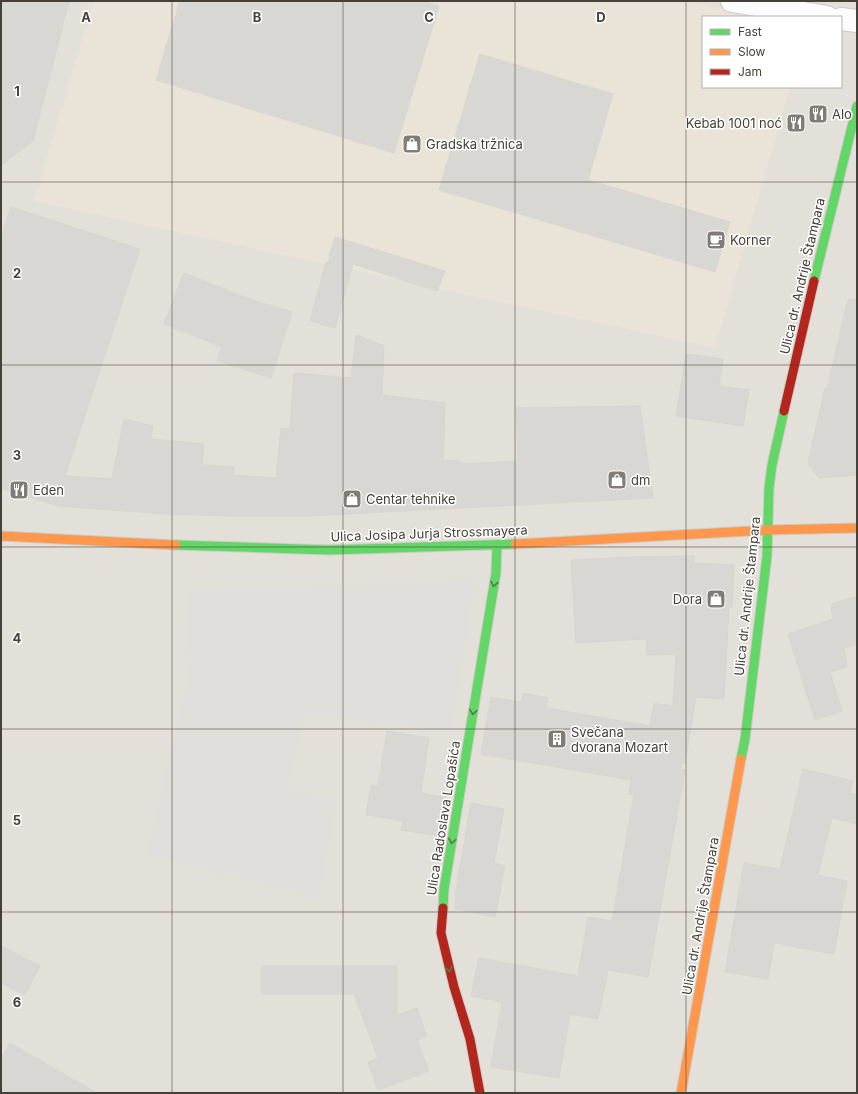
<svg xmlns="http://www.w3.org/2000/svg" width="858" height="1094" viewBox="0 0 858 1094" font-family="Inter,sans-serif">
<style>
.residential{fill:#e3e0d9;fill-rule:evenodd}
.commercial{fill:#eae3d8}
.parking{fill:#e1dfdb}
.building{fill:#d9d7d3;stroke:#d8d5d0}
.lines{fill:none;stroke-linecap:round;stroke-linejoin:round}
.street-casing{stroke:#cccac7;stroke-width:24}
.fast-casing{stroke:#cecbc2;stroke-width:11}
.slow-casing{stroke:#cecbc2;stroke-width:11}
.jam-casing{stroke:#cecbc2;stroke-width:11}
.street{stroke:#fdfcfc;stroke-width:22}
.fast{stroke:#63d668;stroke-width:9}
.slow{stroke:#ff974d;stroke-width:9}
.jam{stroke:#b3261e;stroke-width:9}
.oneway{stroke:#517c4b}
.grid{fill:none;stroke:#454038;stroke-width:1;stroke-opacity:0.55}
.labels{text-anchor:middle;stroke-width:3;stroke-linejoin:round;paint-order:stroke}
.poi-label{font-size:13px;fill:#454038;stroke:#fff;text-anchor:start}
.street-label{font-size:13px;fill:#454038;stroke:#fff}
.grid-label{font-size:13px;text-anchor:middle;font-weight:bold;fill:#454038;stroke:#fff;stroke-width:3;stroke-linejoin:round;paint-order:stroke}
</style>
<rect width="100%" height="100%" fill="#f0eeea"/>
<!-- residential -->
<path class="residential" d="M 1,1 L 857,1 L 857,1093 L 1,1093 ZM 703,17 L 841,17 L 841,87 L 703,87 Z"/>
<!-- commercial -->
<polygon class="commercial" points="94,1 685,1 755,17 703,17 703,87 790,87 715,348 34,201"/>
<!-- parking -->
<polygon class="parking" points="475,582 451,731 305,714 286,791 337,798 318,900 147,854 191,664 186,589"/>
<!-- building -->
<g class="building">
<polygon points="1,1 69,1 33,141 1,165"/>
<polygon points="180,1 423,1 439,6 394,153 156,80"/>
<polygon points="480,54 613,94 588,180 730,222 715,272 439,190"/>
<polygon points="11,207 140,249 65,476 112,479 124,419 153,426 151,439 204,444 202,465 234,467 234,475 276,478 281,428 290,429 294,373 351,378 356,335 384,346 382,395 445,403 443,460 460,461 460,464 518,461 516,408 640,406 653,498 308,516 233,516 166,514 58,506 1,488 1,238"/>
<polygon points="335,237 445,271 437,291 353,264 335,328 310,321 326,262 328,263 330,257 329,256"/>
<polygon points="184,273 255,301 292,312 271,378 217,361 222,347 164,324"/>
<polygon points="848,299 857,300 857,475 819,478 808,463 825,388 827,389"/>
<polygon points="686,354 723,359 719,386 749,390 743,426 676,416"/>
<polygon points="694,556 694,563 734,565 732,607 729,607 724,699 696,697 685,763 682,763 681,769 685,770 648,977 608,970 598,1019 570,1014 559,1078 491,1067 502,1002 471,996 479,958 578,976 588,917 612,921 634,795 629,794 631,780 481,754 491,697 522,702 523,693 548,698 546,708 650,726 654,703 673,706 676,654 647,655 646,639 576,643 571,560 632,557"/>
<polygon points="857,596 857,644 844,648 847,667 830,672 842,711 815,720 788,634 833,619 831,604"/>
<polygon points="387,731 429,738 421,793 446,798 440,836 401,830 403,821 366,815 371,785 378,786"/>
<polygon points="803,769 853,781 850,793 857,795 857,824 832,818 818,875 847,881 834,954 774,943 768,979 725,972 744,863 780,869"/>
<polygon points="471,803 504,809 494,863 505,866 495,917 455,909 456,890"/>
<polygon points="1,946 40,966 25,995 1,983"/>
<polygon points="261,966 397,966 397,1015 417,1008 427,1036 417,1040 429,1071 378,1090 368,1062 378,1058 354,994 261,994"/>
<polygon points="10,1043 97,1093 1,1093 1,1059"/>
</g>
<g class="lines">
<!-- street casing -->
<g class="street-casing">
<g id="street">
<polyline points="732,1 827,17"/>
<polyline points="841,19 857,21"/>
</g>
</g>
<!-- fast casing -->
<g class="fast-casing">
<g id="fast">
<polyline points="814,281 857,106"/>
<polyline points="176,545 329,550 515,544"/>
<polyline points="741,759 745,739 767,556 769,488 772,465 784,411"/>
<polyline points="443,908 444,889 496,573 497,545"/>
</g>
</g>
<!-- slow casing -->
<g class="slow-casing">
<g id="slow">
<polyline points="1,536 176,545"/>
<polyline points="515,544 767,530 857,528"/>
<polyline points="681,1093 741,759"/>
</g>
</g>
<!-- jam casing -->
<g class="jam-casing">
<g id="jam">
<polyline points="784,411 814,281"/>
<polyline points="443,908 441,933 454,987 470,1039 480,1093"/>
</g>
</g>
<!-- street -->
<use href="#street" class="street"/>
<!-- fast -->
<use href="#fast" class="fast"/>
<!-- slow -->
<use href="#slow" class="slow"/>
<!-- jam -->
<use href="#jam" class="jam"/>
</g>
<!-- one-way arrows -->
<defs><path id="oneway-chevron" d="M-2-3.5L2.5 0L-2 3.5" fill="none" stroke-width="1.6" stroke-linecap="round" stroke-linejoin="round"/></defs>
<g class="oneway">
<use href="#oneway-chevron" transform="translate(494 584) rotate(99)"/>
<use href="#oneway-chevron" transform="translate(473 712) rotate(99)"/>
<use href="#oneway-chevron" transform="translate(452 841) rotate(100)"/>
<use href="#oneway-chevron" transform="translate(449 969) rotate(76)"/>
</g>
<!-- grid -->
<path class="grid" d="M 172,1 L 172,1093M 343,1 L 343,1093M 515,1 L 515,1093M 686,1 L 686,1093M 1,182 L 857,182M 1,365 L 857,365M 1,547 L 857,547M 1,729 L 857,729M 1,912 L 857,912"/>
<!-- icons -->
<defs>
<g id="restaurant-square" transform="scale(1)"><rect x="-9" y="-9" width="18" height="18" rx="4" fill="#817d76" stroke="#fff"/><path d="M-5-6h1v4h1v-4h1v4h1v-4h1v5L-1.5 .5V6h-2V.5L-5-1ZM5-6V6H3V1.5H1.5Q1.5-4 5-6Z" fill="#fff"/></g>
<g id="shop-square" transform="scale(1)"><rect x="-9" y="-9" width="18" height="18" rx="4" fill="#817d76" stroke="#fff"/><path d="M-5-2.5h2.3a2.7 3.5 0 0 1 5.4 0H5L5.5 6h-11ZM-1.5-2.5h3a1.5 2.3 0 0 0-3 0Z" fill="#fff"/></g>
<g id="cafe-square" transform="scale(1)"><rect x="-9" y="-9" width="18" height="18" rx="4" fill="#817d76" stroke="#fff"/><path d="M-5.5-4.5H6V0H3Q3 3.5 0 3.5H-2.5Q-5.5 3.5-5.5 0ZM3-3.2v2h1.7v-2ZM-6 4.5H4V6H-6Z" fill="#fff"/></g>
<g id="building-square" transform="scale(1)"><rect x="-9" y="-9" width="18" height="18" rx="4" fill="#817d76" stroke="#fff"/><path d="M-4-6H4V6H1V3H-1V6H-4ZM-2.5-4.3h1.7v1.8h-1.7ZM.8-4.3h1.7v1.8H.8ZM-2.5-1h1.7V.8h-1.7ZM.8-1h1.7V.8H.8Z" fill="#fff"/></g>
</defs>
<g fill-rule="evenodd">
<use href="#restaurant-square" x="818" y="114"/>
<use href="#restaurant-square" x="796" y="123"/>
<use href="#shop-square" x="412" y="144"/>
<use href="#cafe-square" x="716" y="240"/>
<use href="#shop-square" x="617" y="480"/>
<use href="#restaurant-square" x="19" y="490"/>
<use href="#shop-square" x="352" y="499"/>
<use href="#shop-square" x="716" y="599"/>
<use href="#building-square" x="557" y="739"/>
</g>
<g class="labels">
<!-- poi labels -->
<g class="poi-label">
<text x="832" y="119">Alo</text>
<text x="782" y="128" text-anchor="end">Kebab 1001 noć</text>
<text x="426" y="149">Gradska tržnica</text>
<text x="730" y="245">Korner</text>
<text x="631" y="485">dm</text>
<text x="33" y="495">Eden</text>
<text x="366" y="504">Centar tehnike</text>
<text x="702" y="604" text-anchor="end">Dora</text>
<text x="571" y="737">Svečana<tspan x="571" dy="15">dvorana Mozart</tspan></text>
</g>
<!-- street labels -->
<g class="street-label">
<text transform="translate(802 276) rotate(-77)" y="5">Ulica dr. Andrije Štampara</text>
<text transform="translate(429 533) rotate(-2)" y="5">Ulica Josipa Jurja Strossmayera</text>
<text transform="translate(747 596) rotate(-84)" y="5">Ulica dr. Andrije Štampara</text>
<text transform="translate(443 818) rotate(-81)" y="5">Ulica Radoslava Lopašića</text>
<text transform="translate(700 916) rotate(-80)" y="5">Ulica dr. Andrije Štampara</text>
</g>
</g>
<g class="grid-label">
<text x="86" y="22">A</text>
<text x="257" y="22">B</text>
<text x="429" y="22">C</text>
<text x="601" y="22">D</text>
<text x="17" y="96">1</text>
<text x="17" y="278">2</text>
<text x="17" y="460">3</text>
<text x="17" y="643">4</text>
<text x="17" y="825">5</text>
<text x="17" y="1007">6</text>
</g>
<!-- border -->
<rect width="858" height="1094" fill="none" stroke="#454038" stroke-width="4"/>
<!-- legend -->
<rect x="702" y="16" width="140" height="72" fill="#ffffff" stroke="#b5b3af"/>
<rect x="710" y="29" width="20" height="6" fill="#63d668" stroke="#b5b3af"/>
<text x="738" y="36" font-size="12" fill="#454038">Fast</text>
<rect x="710" y="49" width="20" height="6" fill="#ff974d" stroke="#b5b3af"/>
<text x="738" y="56" font-size="12" fill="#454038">Slow</text>
<rect x="710" y="69" width="20" height="6" fill="#b3261e" stroke="#b5b3af"/>
<text x="738" y="76" font-size="12" fill="#454038">Jam</text>
</svg>
